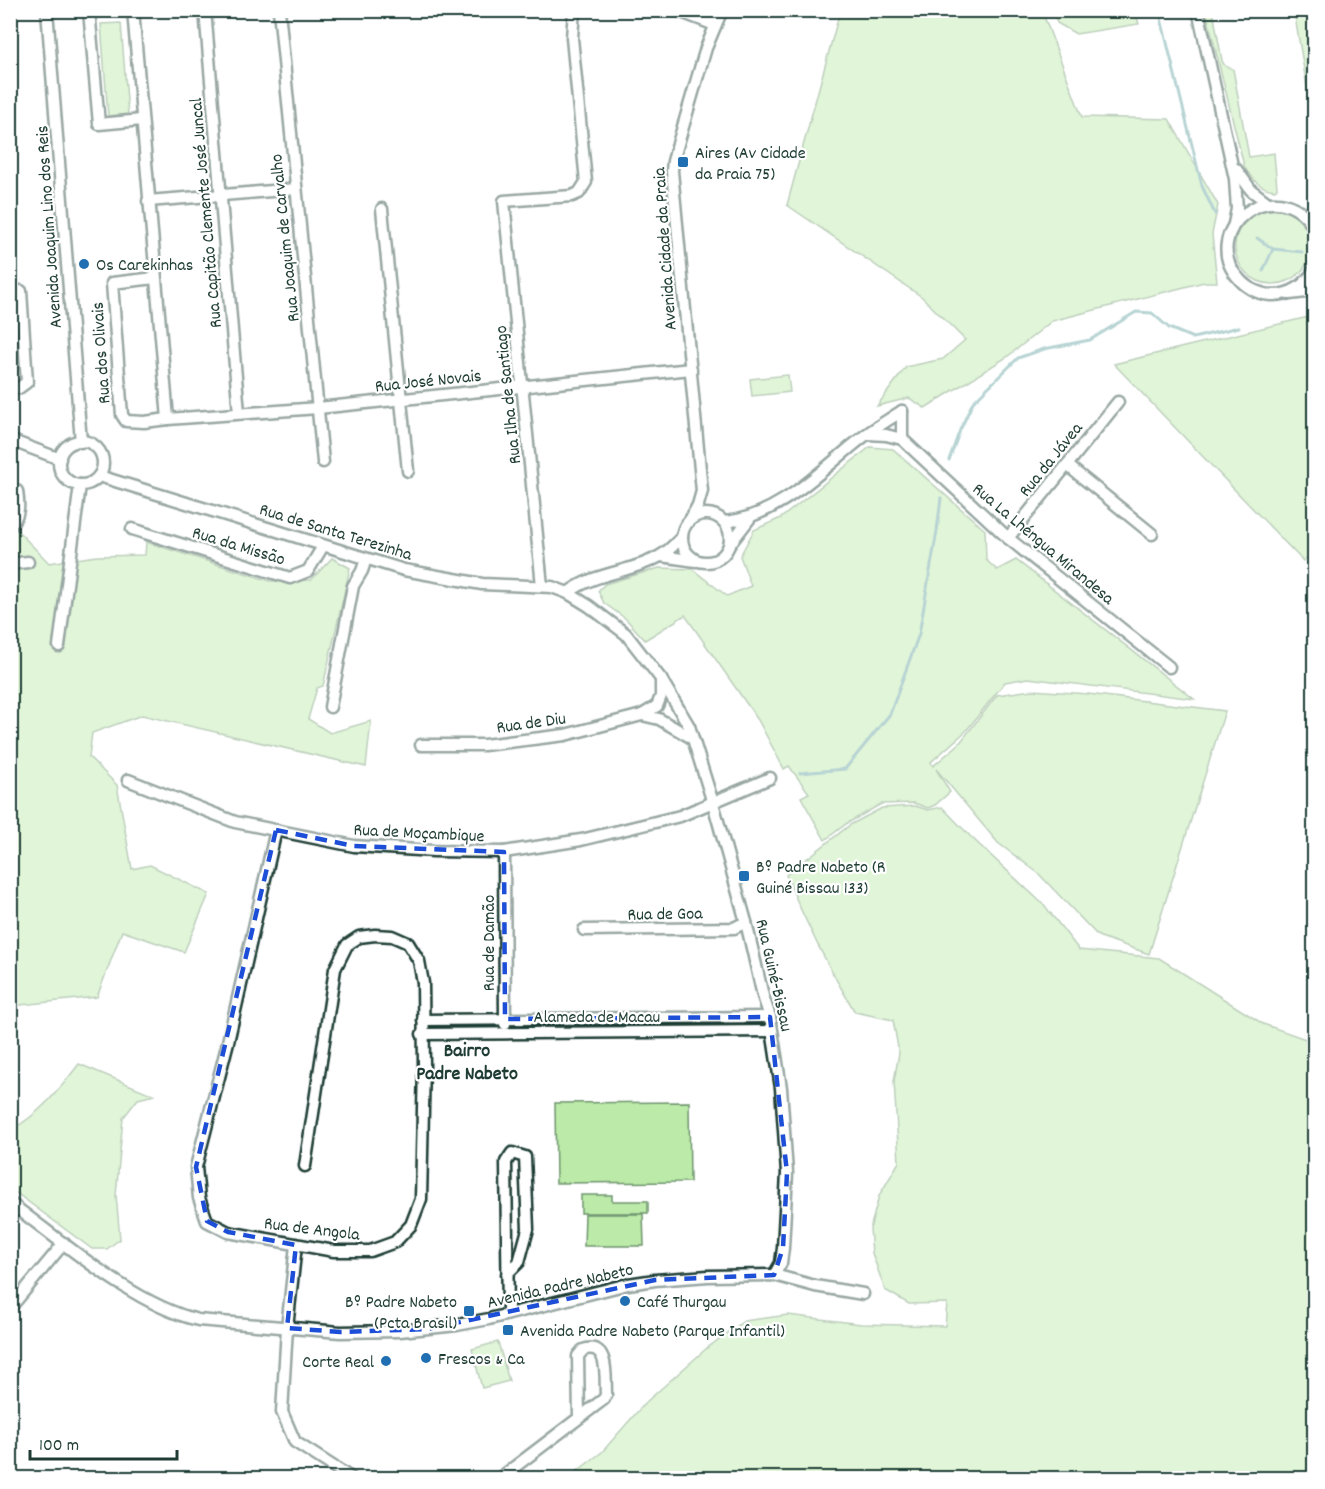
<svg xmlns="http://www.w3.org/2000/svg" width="1325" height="1489" viewBox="0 0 1325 1489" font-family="Dekko,sans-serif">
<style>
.green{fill:#bceaa8;stroke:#6e946e;stroke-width:1.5}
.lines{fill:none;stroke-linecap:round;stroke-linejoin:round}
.stream{stroke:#629f9f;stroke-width:3}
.minor-casing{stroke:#1f3d34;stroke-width:15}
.minor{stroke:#fff;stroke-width:10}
.marked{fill:none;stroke:#1d4ed8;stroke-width:4.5;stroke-dasharray:12 8;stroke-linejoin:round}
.poi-dot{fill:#1f6fb2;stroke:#fff;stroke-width:2}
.labels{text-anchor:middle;stroke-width:4.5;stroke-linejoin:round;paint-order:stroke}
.poi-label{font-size:18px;fill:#1f3d34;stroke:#fff;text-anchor:start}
.street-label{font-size:18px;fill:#1f3d34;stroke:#fff}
.neighbourhood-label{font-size:20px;font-weight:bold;fill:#1f3d34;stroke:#fff}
</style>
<rect width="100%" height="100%" fill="#fff"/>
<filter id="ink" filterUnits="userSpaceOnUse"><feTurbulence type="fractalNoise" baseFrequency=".0167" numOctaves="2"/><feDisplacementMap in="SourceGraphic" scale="12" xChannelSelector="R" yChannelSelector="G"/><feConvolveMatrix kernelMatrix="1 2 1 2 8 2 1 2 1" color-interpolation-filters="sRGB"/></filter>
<g filter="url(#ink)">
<!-- green -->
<g class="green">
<polygon points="840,11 1042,11 1082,117 1169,119 1218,205 1212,234 1217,282 1204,282 1052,321 1007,357 925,408 909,398 877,406 906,367 943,359 965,340 922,297 787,205"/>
<polygon points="1053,11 1135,11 1139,24 1076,34 1057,23"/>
<path d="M 1206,11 L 1213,11 L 1222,61 L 1225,66 L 1233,69 L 1249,157 L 1274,153 L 1277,188 L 1275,190 C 1260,189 1251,179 1244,166 Z"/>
<polygon points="1294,11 1314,11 1314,128"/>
<polygon points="121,23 128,114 108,116 101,24"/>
<circle cx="1273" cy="246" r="38"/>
<polygon points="1304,318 1314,318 1314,552 1303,561 1114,364"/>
<polygon points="788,375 790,392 752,396 750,379"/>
<polygon points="870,447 893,449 985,530 986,560 997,570 1016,560 1194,699 1028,678 1005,682 966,731 931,762 933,766 959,744 997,695 1032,690 1088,694 1225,711 1149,954 1098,936 1038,873 998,843 936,769 950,792 935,805 928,808 914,803 881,804 846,824 825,840 801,797 809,793 789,766 784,769 758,720 685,615 645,640 626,619 604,603 598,591 605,584 659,568 692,569 727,596 751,586 740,556 754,530 781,518"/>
<polygon points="10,523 49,563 97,556 145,555 146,542 270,581 311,580 332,558 350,568 323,686 317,688 308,719 330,733 371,721 366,767 142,715 92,733 89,757 117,785 132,869 150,865 209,894 184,952 122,931 97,997 11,1006"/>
<path d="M 915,806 L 928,810 L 942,807 L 971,837 L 1045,906 L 1079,950 L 1159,958 L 1263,1024 L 1314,1042 L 1314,1478 L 568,1478 L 602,1452 L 645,1403 L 707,1348 L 744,1321 L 788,1315 L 861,1324 L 945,1326 L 947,1303 L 909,1304 L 885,1290 L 872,1253 L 870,1229 L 879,1196 L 899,1162 L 894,1081 L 899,1053 L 893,1020 L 855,1012 C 829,969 805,922 786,875 L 850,825 L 882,808 Z"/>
<path d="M 79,1064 L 154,1095 L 138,1099 L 123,1118 L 116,1195 L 120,1239 L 107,1249 L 92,1249 L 11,1189 L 11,1130 C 40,1114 59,1090 79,1064 Z"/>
<polygon points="689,1102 690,1182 556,1183 555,1103"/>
<polygon points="581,1195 612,1195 612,1201 648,1201 648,1213 581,1213"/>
<polygon points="585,1214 643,1214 644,1246 584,1246"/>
<polygon points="498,1342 509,1381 482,1388 472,1349"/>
</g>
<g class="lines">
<!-- stream -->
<g class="stream">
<polyline points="1159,10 1202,186 1215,214"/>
<polyline points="1257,238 1273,249"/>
<polyline points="1263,271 1273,249 1302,252"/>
<polyline points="949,460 960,430 973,402 1018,358 1044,349 1090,340 1136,312 1152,313 1169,328 1193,338 1239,327"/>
<polyline points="800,773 845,769 890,714 919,634 937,531 941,498"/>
</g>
<!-- minor casing -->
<g class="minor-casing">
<g id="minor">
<polyline points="47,10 81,442"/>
<polyline points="89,10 99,124 142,120"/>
<polyline points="133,10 168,419"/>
<polyline points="205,10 239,413"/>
<polyline points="279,10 323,462"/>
<polyline points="676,10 715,25"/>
<polyline points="1198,10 1235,179 1237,209 1234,224"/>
<polyline points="10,125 10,130"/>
<polyline points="1236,169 1251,190 1268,203"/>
<polyline points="148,201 296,189"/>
<polyline points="382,209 408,471"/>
<path d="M 1314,228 C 1277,166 1194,232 1240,280 C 1248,289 1261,295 1273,295 C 1291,295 1306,285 1314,270"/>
<polyline points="155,278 112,283 122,415 126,421 144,422 168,419 318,408 691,369"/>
<polyline points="10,292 21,291 27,382 19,388 10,389"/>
<polyline points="1290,294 1314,291"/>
<polyline points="902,411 902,439"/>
<polyline points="868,434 886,435 902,439 1008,538 1169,667"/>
<polyline points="10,440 60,459"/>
<circle cx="81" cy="463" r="22"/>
<polyline points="1067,465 1152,534"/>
<polyline points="99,476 404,570 482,584 552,587 568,593 589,606 626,634 661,679 689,726 713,803 746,922 763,996 770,1017 781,1088 787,1173 783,1248 781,1263 774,1275"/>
<path d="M 10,486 L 17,491 C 19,504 20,515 10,526"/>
<circle cx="706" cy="538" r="24"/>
<polyline points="690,520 698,505 702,491 672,171 673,161 706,48 722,10"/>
<path d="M 725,522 C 782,516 823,467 867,434 C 878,426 890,419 902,411"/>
<polyline points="132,529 290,578 308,571 323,546"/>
<polyline points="1008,538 1118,402"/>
<polyline points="730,544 750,518"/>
<polyline points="661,556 696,561"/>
<polyline points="10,564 28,562"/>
<polyline points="542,586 504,201 572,196 579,193 586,182 572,38 574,10"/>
<path d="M 568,593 C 594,572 631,573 660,556 C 668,552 675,544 682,537"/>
<polyline points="59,646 80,485"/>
<polyline points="330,707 353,586 362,571 366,559"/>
<polyline points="642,715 659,719 692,738"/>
<polyline points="421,745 484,745 565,735 642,715 657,706 661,696 661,679"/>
<polyline points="128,780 235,822 354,846 434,851 504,852 581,840 680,816 770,778"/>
<polyline points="276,830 228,1042 196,1167 199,1198 207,1221 228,1232 334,1251 370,1251 395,1242 411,1225 421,1199 424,1064 423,983 419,961 408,943 392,936 375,935 359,937 347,945 335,969 305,1166"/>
<polyline points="504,852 505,1024"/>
<polyline points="584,930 734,928 746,922"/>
<polyline points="423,1020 770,1017"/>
<polyline points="422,1034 772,1031"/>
<path d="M 10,1203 C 63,1242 134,1305 198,1320 L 340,1332 L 400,1331 L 457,1325 L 489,1319 L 628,1284 L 655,1280 L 708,1276 L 774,1275 L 815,1286 L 863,1294"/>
<polyline points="296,1245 287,1328 282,1412 295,1442 351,1478"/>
<polyline points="507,1274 519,1262 528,1229 525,1157 512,1153 506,1162 508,1314"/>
<polyline points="10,1308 64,1243"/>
<path d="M 500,1478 L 604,1399 L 606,1395 C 605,1378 610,1341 583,1350 L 578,1356 L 579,1418"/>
</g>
</g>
<!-- minor -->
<use href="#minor" class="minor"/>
</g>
</g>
<!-- marked area -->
<path d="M0 0H1325V1489H0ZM 276,830 L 354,846 L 504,852 L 505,1019 L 770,1017 L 787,1173 L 783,1248 L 774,1275 L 655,1280 L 428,1329 L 340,1332 L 287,1328 L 296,1245 L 228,1232 L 207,1221 L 196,1167 Z" fill="#fff" fill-opacity=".55" fill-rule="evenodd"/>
<path class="marked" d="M 276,830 L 354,846 L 504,852 L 505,1019 L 770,1017 L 787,1173 L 783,1248 L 774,1275 L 655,1280 L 428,1329 L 340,1332 L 287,1328 L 296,1245 L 228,1232 L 207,1221 L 196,1167 Z"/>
<!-- markers -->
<g class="poi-dot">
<rect x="677" y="156" width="12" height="12" rx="3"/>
<circle cx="84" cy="264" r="6"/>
<rect x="738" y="870" width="12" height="12" rx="3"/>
<circle cx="625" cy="1301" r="6"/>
<rect x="463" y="1305" width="12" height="12" rx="3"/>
<rect x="502" y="1324" width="12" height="12" rx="3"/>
<circle cx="426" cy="1358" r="6"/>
<circle cx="386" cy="1361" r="6"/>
</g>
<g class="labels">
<!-- poi labels -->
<g class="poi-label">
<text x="695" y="158">Aires (Av Cidade<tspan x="695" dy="21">da Praia 75)</tspan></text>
<text x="96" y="270">Os Carekinhas</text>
<text x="756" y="872">Bº Padre Nabeto (R<tspan x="756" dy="21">Guiné Bissau 133)</tspan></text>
<text x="457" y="1307" text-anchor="end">Bº Padre Nabeto<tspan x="457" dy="21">(Pcta Brasil)</tspan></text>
<text x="637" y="1307">Café Thurgau</text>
<text x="520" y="1336">Avenida Padre Nabeto (Parque Infantil)</text>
<text x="438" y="1364">Frescos &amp; Ca</text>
<text x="374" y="1367" text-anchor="end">Corte Real</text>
</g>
<!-- street labels -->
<g class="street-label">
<text transform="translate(205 213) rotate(-95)" y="6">Rua Capitão Clemente José Juncal</text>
<text transform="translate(48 227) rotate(-94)" y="6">Avenida Joaquim Lino dos Reis</text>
<text transform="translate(284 238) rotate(-96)" y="6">Rua Joaquim de Carvalho</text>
<text transform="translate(664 249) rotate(-94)" y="6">Avenida Cidade da Praia</text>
<text transform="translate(100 353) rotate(-94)" y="6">Rua dos Olivais</text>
<text transform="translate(428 380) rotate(-6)" y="6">Rua José Novais</text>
<text transform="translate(507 395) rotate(-96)" y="6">Rua Ilha de Santiago</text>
<text transform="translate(1050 459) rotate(-51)" y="6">Rua da Jávea</text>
<text transform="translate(336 531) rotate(17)" y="6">Rua de Santa Terezinha</text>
<text transform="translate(1044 543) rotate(40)" y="6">Rua La Lhéngua Mirandesa</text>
<text transform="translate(239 545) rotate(17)" y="6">Rua da Missão</text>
<text transform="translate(531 722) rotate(-8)" y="6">Rua de Diu</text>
<text transform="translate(419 832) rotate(3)" y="6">Rua de Moçambique</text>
<text transform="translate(665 913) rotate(-1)" y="6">Rua de Goa</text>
<text transform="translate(488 943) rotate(-90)" y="6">Rua de Damão</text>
<text transform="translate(775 975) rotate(77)" y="6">Rua Guiné-Bissau</text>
<text x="597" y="1022">Alameda de Macau</text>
<text transform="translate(312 1228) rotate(7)" y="6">Rua de Angola</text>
<text transform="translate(560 1285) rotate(-13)" y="6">Avenida Padre Nabeto</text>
</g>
<!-- neighbourhood labels -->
<g class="neighbourhood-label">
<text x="467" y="1056">Bairro<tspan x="467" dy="23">Padre Nabeto</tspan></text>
</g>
</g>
<!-- margin -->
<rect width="1325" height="1489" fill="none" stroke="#fff" stroke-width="36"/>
<rect x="18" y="18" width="1289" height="1453" fill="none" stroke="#1f3d34" stroke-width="2" filter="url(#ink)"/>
<!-- scale -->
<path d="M30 1450v9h147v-9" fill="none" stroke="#1f3d34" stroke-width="3"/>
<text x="39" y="1450" font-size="18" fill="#1f3d34" stroke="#ffffff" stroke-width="4.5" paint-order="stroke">100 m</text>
</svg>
